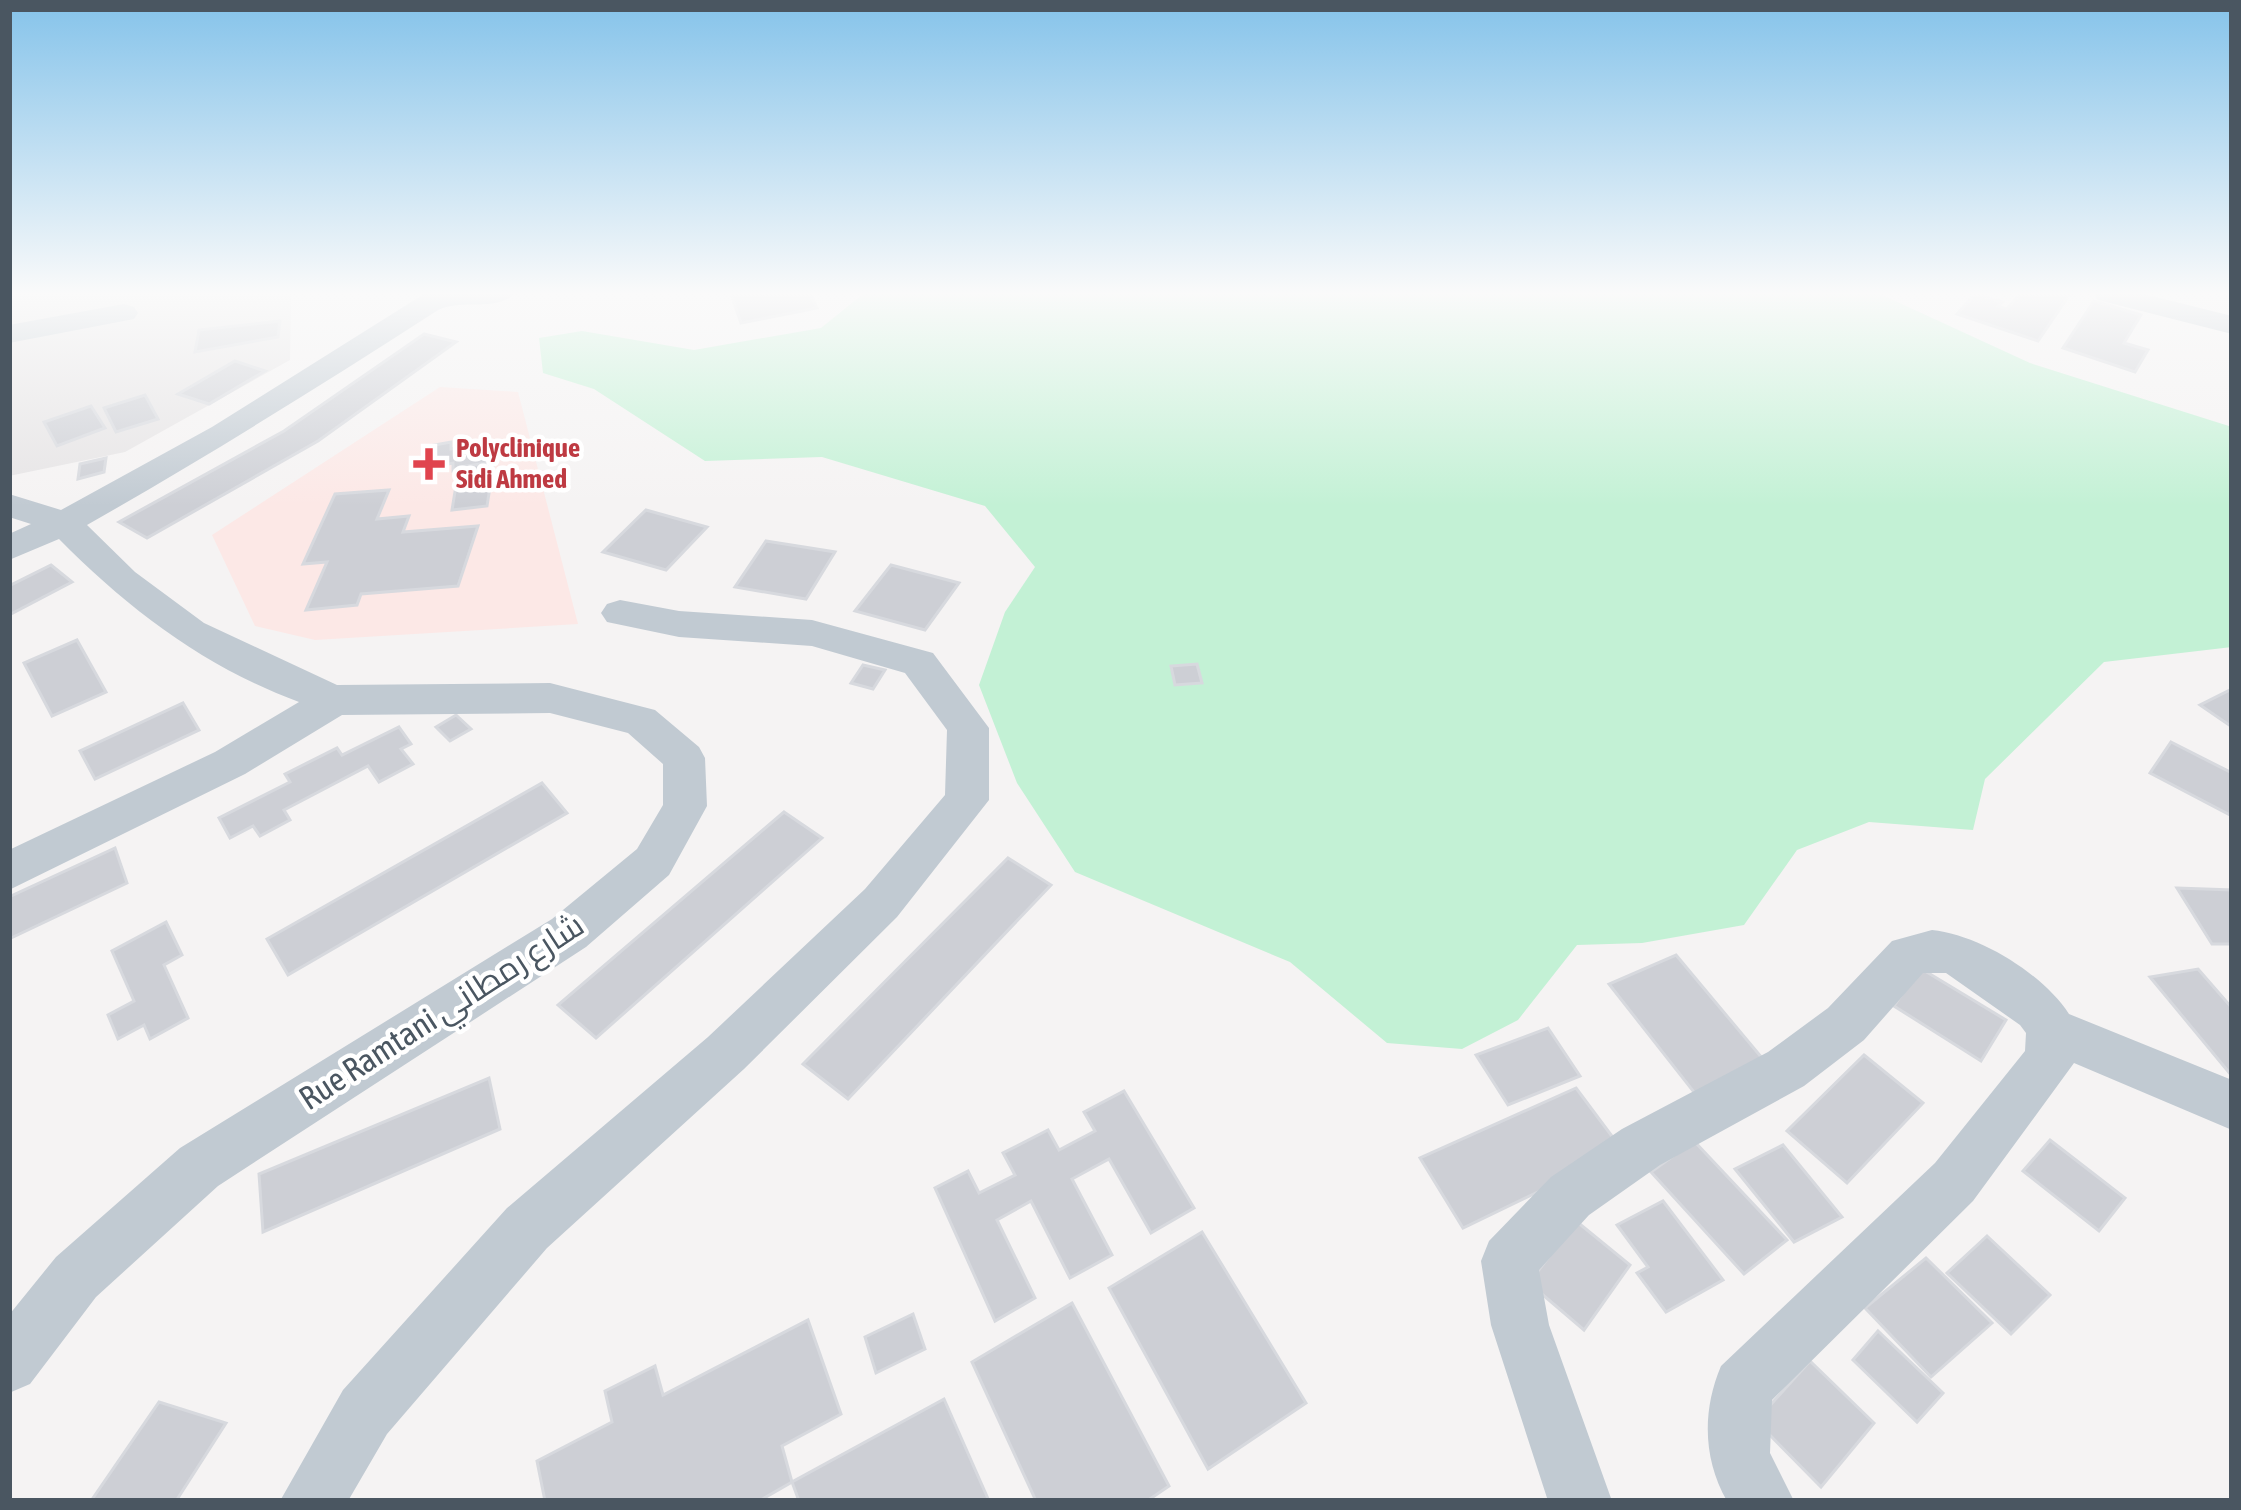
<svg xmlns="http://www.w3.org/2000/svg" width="2241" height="1510" viewBox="0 0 2241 1510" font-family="'Asap Condensed',Cairo,sans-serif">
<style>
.education{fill:#e6e4e5}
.medical{fill:#fce8e6}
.green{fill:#c3f1d5}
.building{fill:#cdcfd5;stroke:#d7d9de;stroke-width:3}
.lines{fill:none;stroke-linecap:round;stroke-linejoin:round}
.minor{fill:#c1cad2;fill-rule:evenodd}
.health-dot{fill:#e0444e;stroke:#fff;stroke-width:4.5}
.labels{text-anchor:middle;stroke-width:9;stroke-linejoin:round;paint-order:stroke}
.far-health-label{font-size:27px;font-weight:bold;fill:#be3a42;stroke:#fff;text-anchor:start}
.street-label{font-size:33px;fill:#4a5661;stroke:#fff}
</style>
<rect width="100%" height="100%" fill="#f5f3f3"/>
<!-- education -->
<polygon class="education" points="9,294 291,294 290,360 125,452 9,476"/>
<!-- medical -->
<polygon class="medical" points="440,387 518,392 578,624 315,640 255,626 212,535"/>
<!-- green -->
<polygon class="green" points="863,294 1880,294 2030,363 2232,427 2232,647 2104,662 1985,779 1973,830 1869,822 1797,850 1744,925 1642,943 1577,945 1518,1020 1462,1049 1387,1043 1290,962 1075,872 1017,783 979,685 1005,612 1035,567 985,506 822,457 705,461 594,389 543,373 539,338 582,331 694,350 821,328"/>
<!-- building -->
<g class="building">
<polygon points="731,294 810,294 817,308 741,323"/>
<polygon points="1975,294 2002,302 1998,306 2007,309 2020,294 2070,294 2038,341 1957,314"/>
<polygon points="2094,301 2141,315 2124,343 2148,350 2135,372 2063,348"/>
<polygon points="280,321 278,337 195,352 199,330"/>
<polygon points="424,334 456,342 318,441 147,538 119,522 284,431"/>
<polygon points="235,361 265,371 209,404 178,394"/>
<polygon points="145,395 158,419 116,432 104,408"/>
<polygon points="91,406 105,428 57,446 44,422"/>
<polygon points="451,442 451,449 472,445 472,457 489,454 489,464 453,471 453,463 429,468 429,446"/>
<polygon points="106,458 104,472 78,479 80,464"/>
<polygon points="494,462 487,506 452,510 459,467"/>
<polygon points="389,490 377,519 409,516 403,532 478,526 458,586 361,594 357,605 306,610 327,562 303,564 335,494"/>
<polygon points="646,510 707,527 666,570 603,552"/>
<polygon points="766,541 835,552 806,599 735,587"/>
<polygon points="51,565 72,582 9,615 9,586"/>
<polygon points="891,565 959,583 925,630 855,611"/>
<polygon points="77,640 106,692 52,716 24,663"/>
<polygon points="1197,664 1202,683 1175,685 1171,666"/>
<polygon points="863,665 885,670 873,689 851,683"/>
<polygon points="2232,689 2232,727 2200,705"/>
<polygon points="183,703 199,730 95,779 80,751"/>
<polygon points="456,715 471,729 450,741 436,727"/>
<polygon points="399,727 411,744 401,749 413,764 379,782 368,766 284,810 290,820 260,836 253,826 230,838 219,818 290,782 285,774 337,748 342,755"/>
<polygon points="2171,742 2232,773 2232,816 2150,773"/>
<polygon points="542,783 567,813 288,975 267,939"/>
<polygon points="784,812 822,838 596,1038 558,1005"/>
<polygon points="115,848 127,883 9,939 9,897"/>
<polygon points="1008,858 1051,885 848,1099 803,1064"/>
<polygon points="2177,888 2232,890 2232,944 2212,944"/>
<polygon points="166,922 182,955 164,965 188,1018 150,1039 144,1025 118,1039 108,1015 134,1001 112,951"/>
<polygon points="1676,955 1767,1064 1697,1096 1609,984"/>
<polygon points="1920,968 2006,1020 1981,1061 1894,1006"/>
<polygon points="2198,969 2232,1008 2232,1076 2150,977"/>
<polygon points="1548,1028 1580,1076 1508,1105 1476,1055"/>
<polygon points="1864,1055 1923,1103 1847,1183 1787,1131"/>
<polygon points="489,1078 500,1129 263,1232 259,1174"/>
<polygon points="1576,1088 1623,1151 1463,1228 1420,1158"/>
<polygon points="1124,1091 1194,1208 1151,1233 1109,1159 1072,1179 1112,1255 1070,1278 1031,1201 997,1220 1035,1298 995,1321 935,1188 968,1171 979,1193 1015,1175 1003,1153 1048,1130 1059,1150 1095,1131 1084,1112"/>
<polygon points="2050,1140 2125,1198 2099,1231 2023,1171"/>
<polygon points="1694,1141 1787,1240 1744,1274 1651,1172"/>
<polygon points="1783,1145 1842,1217 1794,1242 1735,1169"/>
<polygon points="1663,1201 1723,1280 1666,1312 1637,1273 1648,1267 1617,1225"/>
<polygon points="1576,1221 1630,1265 1584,1330 1529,1283"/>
<polygon points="1202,1232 1306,1403 1208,1469 1109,1288"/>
<polygon points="1987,1236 2050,1295 2011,1334 1947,1273"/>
<polygon points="1926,1258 1992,1323 1931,1377 1865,1308"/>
<polygon points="1072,1303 1169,1486 1147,1501 1036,1501 972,1362"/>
<polygon points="913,1314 925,1349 876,1373 865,1337"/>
<polygon points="808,1320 841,1414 782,1446 792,1482 759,1501 545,1501 537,1461 612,1422 605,1391 655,1366 663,1395"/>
<polygon points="1878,1331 1943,1393 1917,1422 1853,1360"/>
<polygon points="1810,1361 1874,1423 1821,1487 1756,1421"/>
<polygon points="944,1399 989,1501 799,1501 792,1482"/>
<polygon points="159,1402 226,1423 176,1501 91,1501"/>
</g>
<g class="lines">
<!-- minor -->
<g class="minor">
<path d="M 424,294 L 514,294 C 495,313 458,297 435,312 C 320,386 205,458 87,525 L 135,572 L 204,623 L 337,685 L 550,683 L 655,710 L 699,747 L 705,758 L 707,806 L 669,875 L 586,947 L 218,1186 L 96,1297 L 30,1384 L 9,1393 L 9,1315 L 56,1257 L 180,1148 L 552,919 L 637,849 L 663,805 L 663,764 L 628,733 L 550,713 L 342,715 L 245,774 L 9,890 L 9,850 L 215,752 L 299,702 C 206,668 128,609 59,539 L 9,560 L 9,534 L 31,524 L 9,517 L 9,494 L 61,510 L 212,427 Z"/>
<polygon points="2094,294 2144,294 2232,316 2232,334 2098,300"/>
<polygon points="124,304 134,307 138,313 134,319 9,343 9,325"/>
<polygon points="620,600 679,611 812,620 933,653 989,728 989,800 897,917 744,1069 547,1248 387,1434 348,1501 280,1501 343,1390 507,1208 708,1037 865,889 945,795 947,730 905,673 812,646 679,637 607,622 601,613 607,604"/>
<path d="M 1932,930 C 1980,935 2043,974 2069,1014 L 2232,1080 L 2232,1130 L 2074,1063 L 1973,1201 L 1772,1400 L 1770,1453 L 1794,1501 L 1727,1501 C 1703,1459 1702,1411 1721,1366 L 1935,1163 L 2025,1051 L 2026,1033 L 2020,1025 L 1946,973 L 1923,973 L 1864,1040 L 1804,1086 L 1660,1165 L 1589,1215 L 1539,1270 L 1549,1325 L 1612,1501 L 1548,1501 L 1491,1325 L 1481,1261 L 1489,1241 L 1551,1177 L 1622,1129 L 1768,1052 L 1828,1008 L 1892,941 Z"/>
</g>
</g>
<!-- sky -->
<linearGradient id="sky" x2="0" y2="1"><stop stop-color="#85c3ea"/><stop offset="0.58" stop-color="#fafafa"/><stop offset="1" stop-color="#fafafa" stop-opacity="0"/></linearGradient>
<rect width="2241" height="506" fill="url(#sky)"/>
<!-- markers -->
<path class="health-dot" d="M423 446h12v12h12v12h-12v12h-12v-12h-12v-12h12z"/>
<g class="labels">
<!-- far-health labels -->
<g class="far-health-label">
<text x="456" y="457">Polyclinique<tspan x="456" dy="31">Sidi Ahmed</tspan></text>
</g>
<!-- street labels -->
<g class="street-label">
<text transform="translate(441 1011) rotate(-33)" y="12">Rue Ramtani شارع رمطاني</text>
</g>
</g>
<!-- border -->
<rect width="2241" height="1510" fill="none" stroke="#4a5661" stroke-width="24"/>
</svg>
